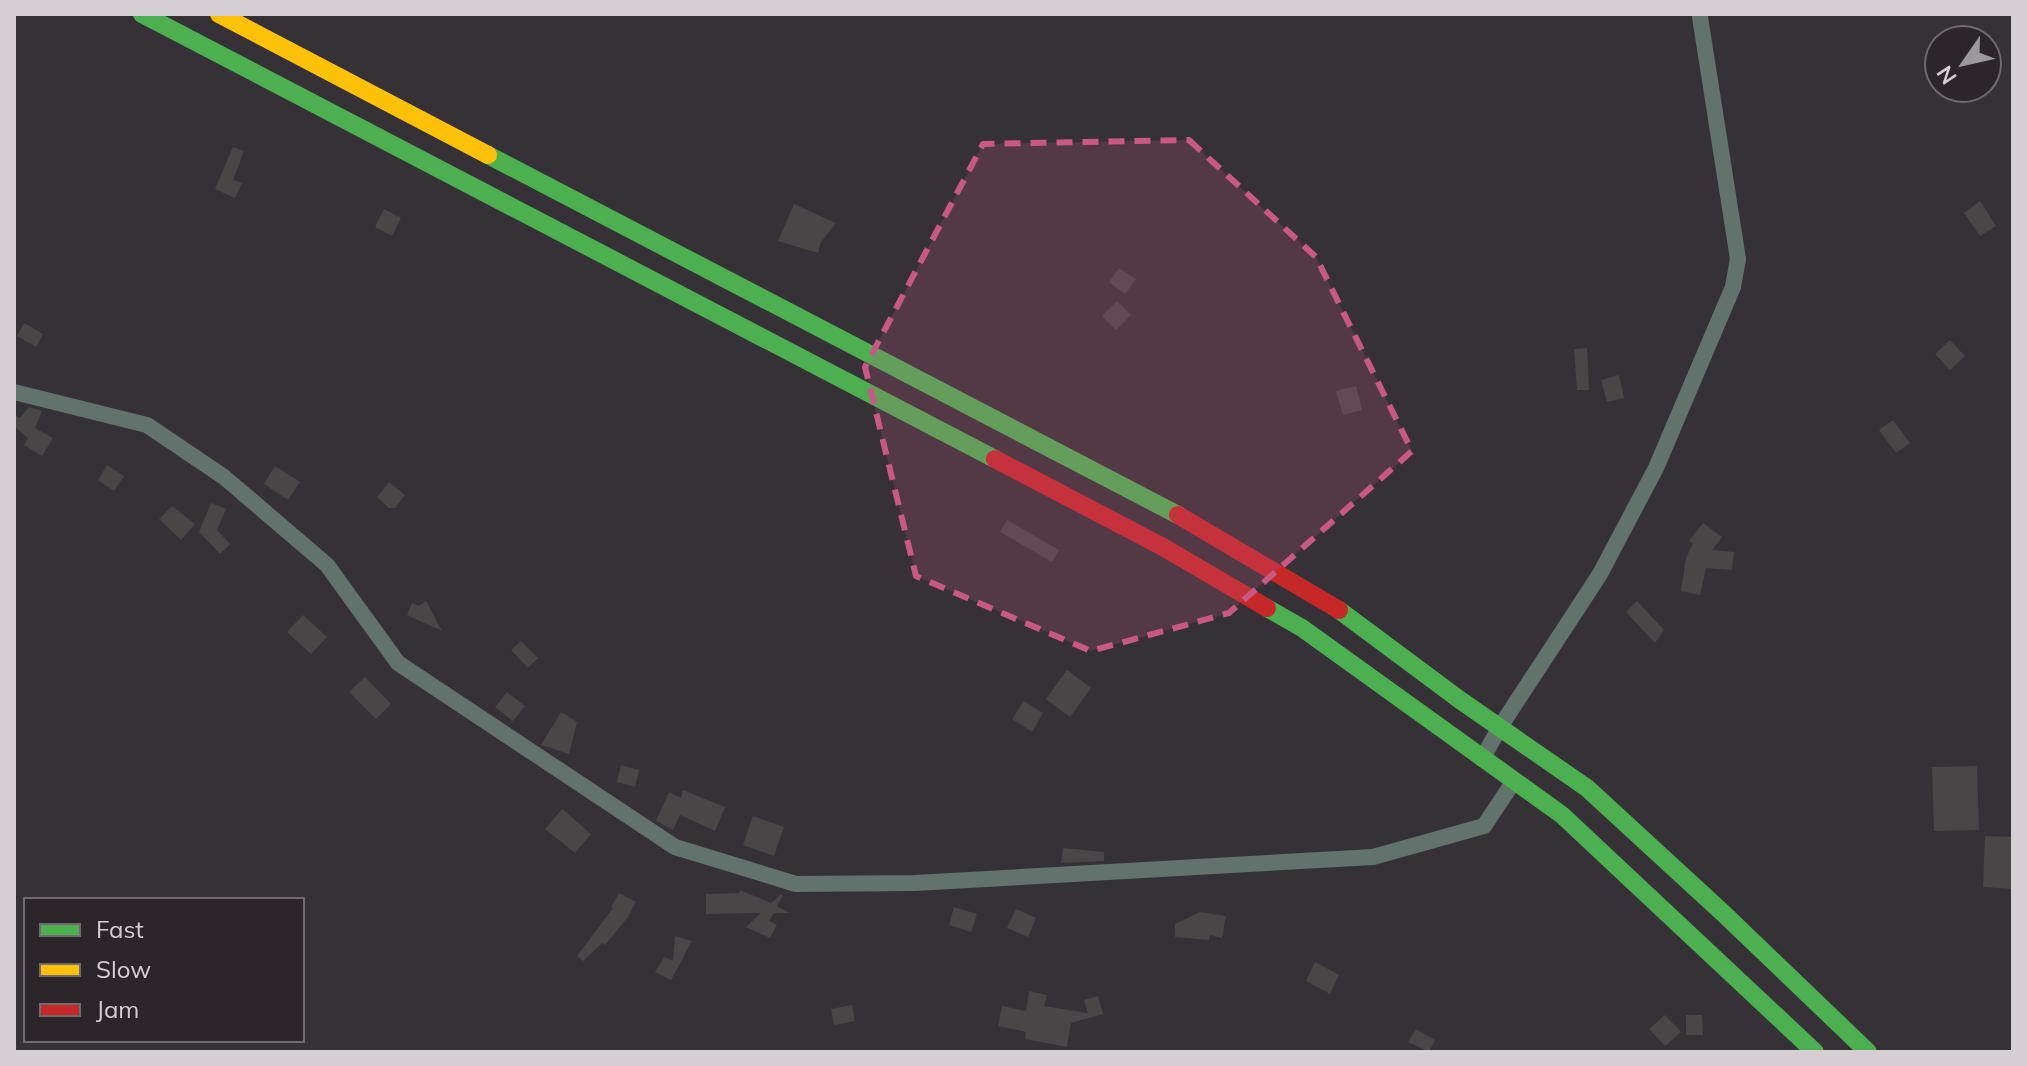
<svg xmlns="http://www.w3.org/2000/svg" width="2027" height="1066" viewBox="0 0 2027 1066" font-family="Mulish,sans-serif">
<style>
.building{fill:#4a4547}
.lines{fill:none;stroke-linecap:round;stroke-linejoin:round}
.street{stroke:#62726d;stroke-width:16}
.fast{stroke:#4caf50;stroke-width:18}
.slow{stroke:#ffc107;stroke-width:18}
.jam{stroke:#c62828;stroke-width:18}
.marked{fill:#c95885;fill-opacity:0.2;stroke:#c95885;stroke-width:6;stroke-dasharray:16 10;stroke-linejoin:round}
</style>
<rect width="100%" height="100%" fill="#363136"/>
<!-- building -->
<g class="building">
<polygon points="233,147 244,151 233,180 242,183 235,198 215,189"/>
<polygon points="1980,201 1996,226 1980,236 1964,213"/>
<polygon points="794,204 836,223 821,242 818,253 778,241"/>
<polygon points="384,209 401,218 392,236 375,227"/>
<polygon points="1119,268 1136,279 1125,294 1109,282"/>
<polygon points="1117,301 1131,315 1116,330 1102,316"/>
<polygon points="24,323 43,334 36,347 17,336"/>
<polygon points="1950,340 1965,356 1950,370 1935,354"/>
<polygon points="1587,348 1589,390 1577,390 1574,349"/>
<polygon points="1619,375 1624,398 1607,402 1601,380"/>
<polygon points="1356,386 1362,410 1343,415 1336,391"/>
<polygon points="29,407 42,411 35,428 53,438 42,456 24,445 28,438 14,426 14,415 20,418"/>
<polygon points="1893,420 1910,443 1896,453 1879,430"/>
<polygon points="107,465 124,476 114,491 98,480"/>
<polygon points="275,466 300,482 288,500 264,484"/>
<polygon points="389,482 405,495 395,508 389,508 377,497"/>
<polygon points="211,503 226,509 217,530 230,544 220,554 199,532"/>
<polygon points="172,506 195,524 181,540 159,519"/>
<polygon points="1007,520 1059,550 1052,562 1000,532"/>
<polygon points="1703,523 1722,537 1712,550 1734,552 1732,570 1706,568 1700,595 1681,591 1686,558 1693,543 1689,541"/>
<polygon points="426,601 442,631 407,615 412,603 419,606"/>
<polygon points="1637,601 1664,630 1655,643 1626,612"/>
<polygon points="303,615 327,637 311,654 287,632"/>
<polygon points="521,641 538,658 528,668 511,650"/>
<polygon points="1067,670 1091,688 1070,717 1046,699"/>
<polygon points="365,677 391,704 376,719 349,692"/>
<polygon points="507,692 525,706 513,721 495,707"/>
<polygon points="1024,701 1043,713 1032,732 1012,719"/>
<polygon points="561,712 577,722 569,754 541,745"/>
<polygon points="621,765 639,770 635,787 617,782"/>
<polygon points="1977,766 1979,830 1934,831 1932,767"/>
<polygon points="683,790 725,807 715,831 680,815 673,830 656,821 669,792 681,798"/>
<polygon points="562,809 591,834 575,853 545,829"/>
<polygon points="753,816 784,827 774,856 743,845"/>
<polygon points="1985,836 2013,837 2013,889 1983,887"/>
<polygon points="1063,848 1104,852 1104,861 1061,863"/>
<polygon points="740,890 771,903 781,894 783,896 777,906 789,913 774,913 769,921 777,925 770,938 746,927 761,913 706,914 706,894 739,893"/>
<polygon points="619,893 636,902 628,917 605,945 602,943 583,961 577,956 613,908 611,907"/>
<polygon points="954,907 977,914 971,932 949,925"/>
<polygon points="1016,909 1036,918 1028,937 1007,928"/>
<polygon points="1200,912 1226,916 1222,938 1210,935 1209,940 1175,937 1175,924"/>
<polygon points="675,936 692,941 671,980 655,972 664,957 673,961"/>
<polygon points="1315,962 1339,975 1330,994 1306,981"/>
<polygon points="1029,991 1047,995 1044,1006 1088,1013 1084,1000 1098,996 1103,1014 1071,1023 1067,1047 1025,1039 1026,1032 998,1026 1002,1006 1026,1011"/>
<polygon points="852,1005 855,1021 834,1025 831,1009"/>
<polygon points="1665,1015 1681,1032 1665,1046 1649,1029"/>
<polygon points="1686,1015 1702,1015 1703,1035 1686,1035"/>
<polygon points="1416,1029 1435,1040 1429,1052 1408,1042"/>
</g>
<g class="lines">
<!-- street -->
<g class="street">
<polyline points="14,392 147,425 224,477 327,565 398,663 675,847 796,884 915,883 1373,857 1484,826 1514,781"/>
<polyline points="1482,759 1500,727 1600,574 1656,468 1733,287 1738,259 1700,17"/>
</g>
<!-- fast -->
<g class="fast">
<polyline points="142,14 995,459"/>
<polyline points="488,155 1178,515"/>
<polyline points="1267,608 1302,628 1562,815 1815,1052"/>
<polyline points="1339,610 1460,700 1587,788 1723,913 1868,1052"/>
</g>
<!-- slow -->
<polyline class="slow" points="219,14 488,155"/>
<!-- jam -->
<g class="jam">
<polyline points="995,459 1163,547 1267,608"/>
<polyline points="1178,515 1339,610"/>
</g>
</g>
<!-- marked area -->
<path class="marked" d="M 1189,140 L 1316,257 L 1412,451 L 1229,613 L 1091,651 L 916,576 L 865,367 L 983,144 Z"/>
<!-- border -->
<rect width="2027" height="1066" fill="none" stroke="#d5cfd4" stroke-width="32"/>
<!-- legend -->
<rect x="24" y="898" width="280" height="144" fill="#2d252c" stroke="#70696f" stroke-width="2"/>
<rect x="40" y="924" width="40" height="12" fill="#4caf50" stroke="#70696f" stroke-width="2"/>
<text x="96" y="938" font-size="24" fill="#d5cfd4">Fast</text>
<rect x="40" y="964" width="40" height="12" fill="#ffc107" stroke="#70696f" stroke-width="2"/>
<text x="96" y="978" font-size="24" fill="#d5cfd4">Slow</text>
<rect x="40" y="1004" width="40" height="12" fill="#c62828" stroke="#70696f" stroke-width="2"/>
<text x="96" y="1018" font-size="24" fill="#d5cfd4">Jam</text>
<!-- north arrow -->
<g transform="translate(1963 64) rotate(236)"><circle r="38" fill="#2d252c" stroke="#70696f" stroke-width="2"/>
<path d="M0-6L14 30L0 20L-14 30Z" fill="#9d989d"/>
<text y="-12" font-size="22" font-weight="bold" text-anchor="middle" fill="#d5cfd4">N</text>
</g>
</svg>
